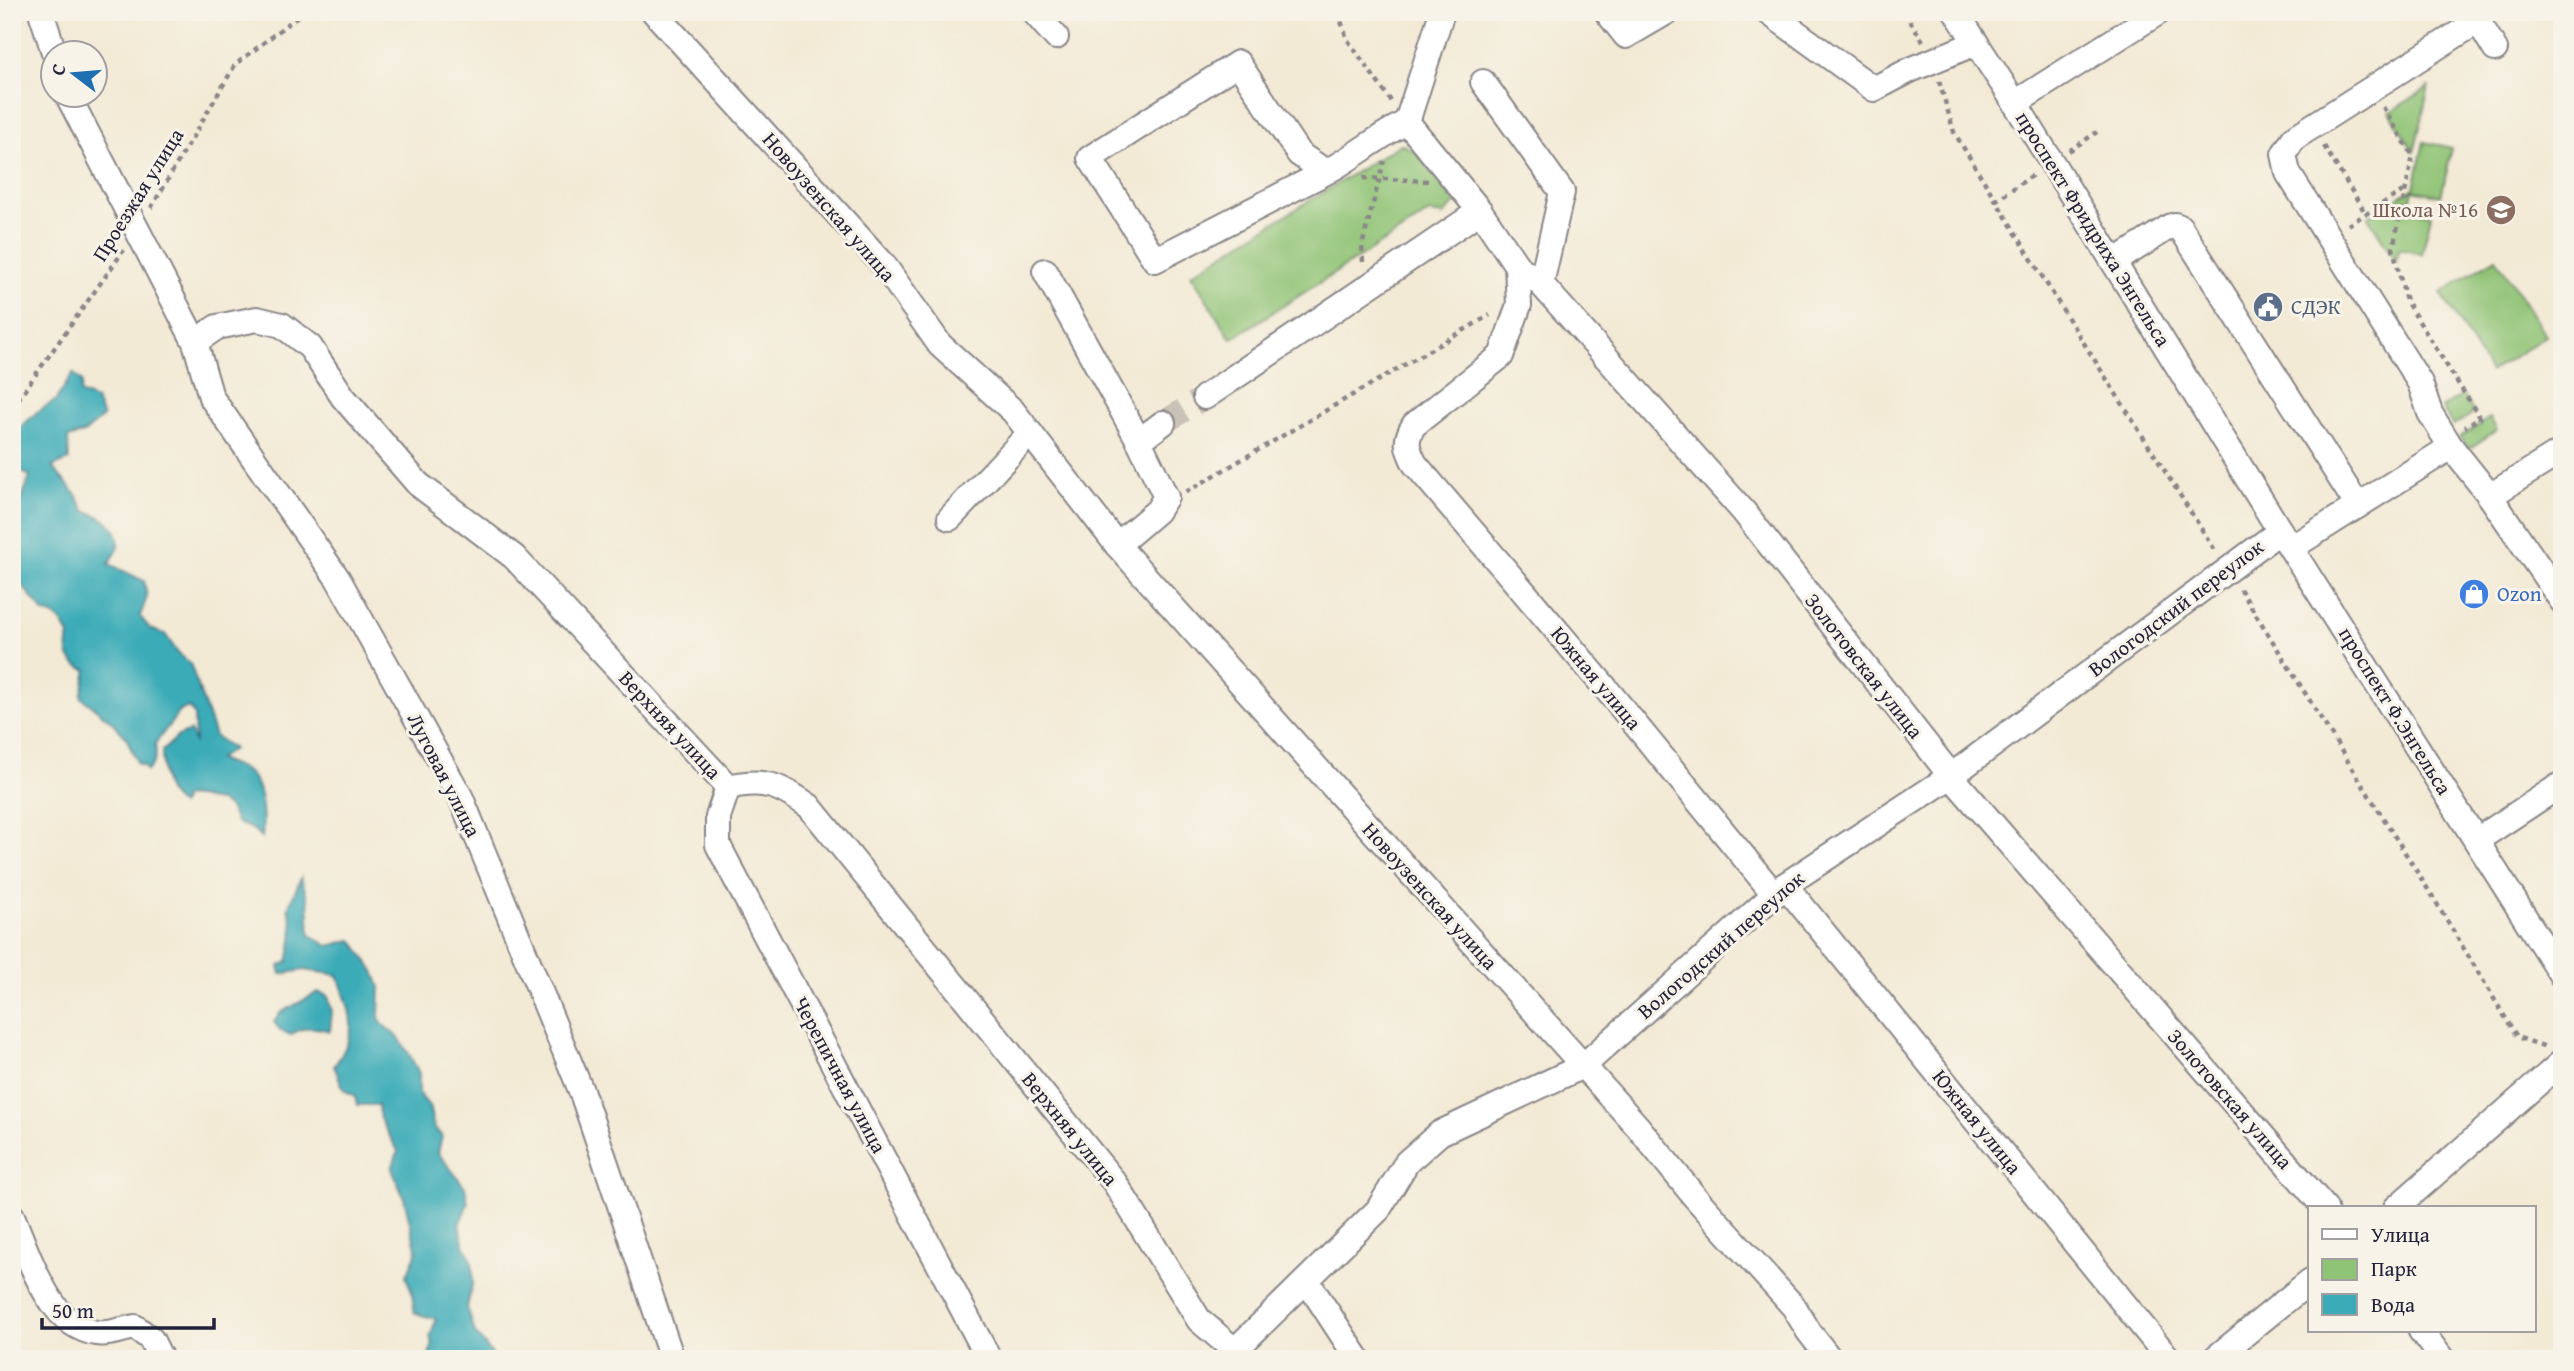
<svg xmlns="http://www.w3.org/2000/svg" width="2574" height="1371" viewBox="0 0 2574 1371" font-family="'Gentium Book Plus',serif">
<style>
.green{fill:#8fc375;stroke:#587258;stroke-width:2}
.water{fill:#3babb7;stroke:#2e6679;stroke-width:2}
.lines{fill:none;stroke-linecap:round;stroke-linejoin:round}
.minor-tunnel{stroke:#c9c2b6;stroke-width:24;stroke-dasharray:24 12;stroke-linecap:butt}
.minor-casing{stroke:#8a8688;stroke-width:28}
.path{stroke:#8a8688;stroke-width:4.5;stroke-dasharray:5 5;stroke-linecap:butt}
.minor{stroke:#fff;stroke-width:24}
.labels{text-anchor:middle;stroke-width:6;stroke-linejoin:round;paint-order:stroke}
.street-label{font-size:21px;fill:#22223b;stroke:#f7f3e8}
.education-label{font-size:21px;fill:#785e54;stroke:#f7f3e8;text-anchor:end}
.service-label{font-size:21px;fill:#4e5e75;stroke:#f7f3e8;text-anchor:start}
.shop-label{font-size:21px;fill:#366cbe;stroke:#f7f3e8;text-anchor:start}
</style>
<rect width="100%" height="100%" fill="#f7f3e8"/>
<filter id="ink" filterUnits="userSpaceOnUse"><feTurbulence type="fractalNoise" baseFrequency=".0143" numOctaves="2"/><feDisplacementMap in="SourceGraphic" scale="14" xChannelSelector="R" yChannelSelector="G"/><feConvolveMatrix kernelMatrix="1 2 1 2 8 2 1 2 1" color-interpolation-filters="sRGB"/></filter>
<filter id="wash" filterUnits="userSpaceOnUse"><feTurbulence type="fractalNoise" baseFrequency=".00686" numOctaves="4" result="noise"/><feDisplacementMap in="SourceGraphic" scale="28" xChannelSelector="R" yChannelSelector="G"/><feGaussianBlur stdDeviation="1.57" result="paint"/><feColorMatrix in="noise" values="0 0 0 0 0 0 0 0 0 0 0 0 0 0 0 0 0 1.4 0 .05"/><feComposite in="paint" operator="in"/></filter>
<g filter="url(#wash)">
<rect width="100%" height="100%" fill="#f3ead5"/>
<!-- green -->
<g class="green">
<polygon points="2429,87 2414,152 2390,112"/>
<polygon points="2424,142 2452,148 2441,196 2413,190 2408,210 2431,215 2422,254 2399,249 2396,261 2368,217 2414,188"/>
<polygon points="1401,144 1415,151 1456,203 1443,215 1429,213 1231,339 1191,274"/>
<polygon points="2496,258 2546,336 2490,372 2441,293"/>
<polygon points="2463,395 2474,413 2453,426 2442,408"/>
<polygon points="2490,418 2497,430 2468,449 2460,437"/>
</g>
<!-- water -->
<g class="water">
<path d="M 73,373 L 82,382 L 80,393 L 96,400 L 103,417 L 84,433 L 68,438 L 69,460 L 52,467 L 75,493 L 85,511 C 101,516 122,526 118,548 C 117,553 111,559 109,564 L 144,581 L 147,597 L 140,616 L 150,629 L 165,634 L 178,653 L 190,663 L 215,736 L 233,749 L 218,759 C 230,764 244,767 252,777 C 263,790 264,822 262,838 L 253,829 L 237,823 L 229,808 L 220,801 C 207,801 197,794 184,797 L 181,805 C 161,791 163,774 162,751 L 178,736 L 190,731 L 195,743 L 194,714 L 188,707 L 179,712 L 155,744 C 157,755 156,762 147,771 L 143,765 L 138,764 L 126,737 L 112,722 L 81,697 L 87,670 C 68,664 65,653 69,635 C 63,623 58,614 44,613 L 14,575 L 15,566 L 21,560 C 3,523 19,511 30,476 L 15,468 L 12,462 L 12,443 L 19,429 L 37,412 L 56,400 Z"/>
<path d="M 301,878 L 308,899 L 310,935 L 328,946 L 352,940 L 374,971 L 380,987 L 379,1017 L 382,1024 L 399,1038 L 409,1054 L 419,1073 L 419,1094 L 429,1106 L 434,1128 L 442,1136 L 438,1153 L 465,1187 L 468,1203 L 459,1225 L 464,1246 L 472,1260 L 473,1281 L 467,1307 L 475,1333 L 496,1359 L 428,1359 L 433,1343 L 430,1338 L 436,1319 L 414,1313 L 412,1291 L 406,1277 L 417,1252 L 404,1198 L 392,1169 L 398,1151 L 380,1119 L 378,1105 L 357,1105 L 355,1096 L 344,1090 L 334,1066 C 361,1029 351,1016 338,975 L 304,970 L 281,974 L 279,966 L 288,962 C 292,942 296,927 288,908 Z"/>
<path d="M 318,992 L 328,996 L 332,1012 L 330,1031 C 316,1027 304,1025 291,1035 L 280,1030 L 274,1022 L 280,1013 Z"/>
</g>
</g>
<g filter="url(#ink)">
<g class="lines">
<!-- minor-tunnel -->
<polyline class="minor-tunnel" points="1163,423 1205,397"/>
<!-- minor casing -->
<g class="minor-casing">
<g id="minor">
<polyline points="41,12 54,52"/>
<polyline points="654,12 883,264 940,345 1013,411 1117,545 1638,1127 1694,1196 1794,1307 1809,1332 1830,1359"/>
<polyline points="1034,12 1056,37"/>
<polyline points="1607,12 1626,36 1667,12"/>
<polyline points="1768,12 1874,89 1910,70 1976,43"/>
<polyline points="1956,12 2015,103 2280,531 2562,976"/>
<polyline points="2478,21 2495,49"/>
<polyline points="1483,82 1562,192 1541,284"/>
<polyline points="67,94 195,342 211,397 338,579 461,798 582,1093 672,1359"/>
<polyline points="2015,103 2159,12"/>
<polyline points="1407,122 1480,211 1517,266 1541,284 1744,512 1951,776 2325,1208"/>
<path d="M 1326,172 L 1299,154 L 1238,63 L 1090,158 L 1155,260 L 1326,172 C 1354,157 1378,136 1407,122 L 1442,12"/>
<polyline points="2114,262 2169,227 2175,225 2180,227 2358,506"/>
<path d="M 1517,266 L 1519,305 L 1501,356 L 1414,425 C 1404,441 1407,448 1415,464 L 1603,685 L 1775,895"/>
<polyline points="1045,271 1139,441 1166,497 1157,511 1117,545"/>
<path d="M 195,342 L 217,327 L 257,319 L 282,325 L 310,347 L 343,397 L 418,484 L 514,557 L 728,787 C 765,778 779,786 809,806 L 1115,1183 L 1199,1320 L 1233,1349"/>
<polyline points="1205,397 1480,211"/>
<polyline points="1139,441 1163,423"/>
<polyline points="2451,447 2430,413 2420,383 2288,173 2284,154 2294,138 2478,21 2472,12"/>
<polyline points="2490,496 2562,451"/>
<polyline points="950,518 1030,433"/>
<polyline points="2291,548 2451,447 2490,496 2562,601"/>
<polyline points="728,787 718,817 718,845 989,1359"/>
<polyline points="2477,840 2562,784"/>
<polyline points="1785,885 2169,1359"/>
<polyline points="2396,1208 2562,1062"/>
<path d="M 12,1216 C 29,1255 48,1327 97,1333 C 108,1335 124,1329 135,1327 L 151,1339 L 161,1359"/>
<polyline points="1307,1281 1358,1359"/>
<polyline points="2421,1331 2442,1359"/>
<polyline points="1226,1359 1378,1210 1407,1162 1440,1133 1583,1066 1785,885 1951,776 2280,531"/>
<polyline points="2214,1359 2310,1281"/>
</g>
</g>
<!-- path -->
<g class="path">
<polyline points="1338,12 1347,39 1391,101"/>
<polyline points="1904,12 1923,41"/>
<polyline points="1939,81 1954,132 2056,299 2216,552"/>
<polyline points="2383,107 2413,156 2393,248 2406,301 2480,418 2465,427"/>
<polyline points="2324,146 2366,214"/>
<polyline points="2069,151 2097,132"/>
<polyline points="1363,178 1428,181"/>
<polyline points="1995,201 2033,175"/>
<polyline points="151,208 235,65 303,12"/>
<polyline points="2348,225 2406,189"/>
<polyline points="1363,262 1362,246 1384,161"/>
<polyline points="12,408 124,250"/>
<polyline points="1186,492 1490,315"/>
<polyline points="2240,589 2434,899 2517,1037 2546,1047"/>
</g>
<!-- minor -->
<use href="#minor" class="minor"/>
</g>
</g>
<!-- icons -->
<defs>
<g id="school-disc" transform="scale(1.575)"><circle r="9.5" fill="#8d6e63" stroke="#f7f3e8"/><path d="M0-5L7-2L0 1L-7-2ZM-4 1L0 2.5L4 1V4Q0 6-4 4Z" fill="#fff"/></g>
<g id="civic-disc" transform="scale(1.575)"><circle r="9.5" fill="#5c6f8a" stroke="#f7f3e8"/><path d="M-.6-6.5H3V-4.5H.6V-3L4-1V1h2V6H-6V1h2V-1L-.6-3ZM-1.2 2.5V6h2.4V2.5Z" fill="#fff"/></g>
<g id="shop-disc" transform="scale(1.575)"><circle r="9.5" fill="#3f7fe0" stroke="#f7f3e8"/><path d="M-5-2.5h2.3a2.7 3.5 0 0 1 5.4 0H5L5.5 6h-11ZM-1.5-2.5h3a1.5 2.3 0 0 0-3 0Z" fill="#fff"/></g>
</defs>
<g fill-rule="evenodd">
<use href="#school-disc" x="2501" y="210"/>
<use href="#civic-disc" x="2268" y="307"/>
<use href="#shop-disc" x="2474" y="594"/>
</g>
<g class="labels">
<!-- street labels -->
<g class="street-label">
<text transform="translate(138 195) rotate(-58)" y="7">Проезжая улица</text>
<text transform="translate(829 207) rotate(49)" y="7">Новоузенская улица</text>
<text transform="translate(2093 229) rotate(58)" y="7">проспект Фридриха Энгельса</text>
<text transform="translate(2176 608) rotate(-37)" y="7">Вологодский переулок</text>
<text transform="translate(1864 666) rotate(52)" y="7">Золотовская улица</text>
<text transform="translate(1596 678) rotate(50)" y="7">Южная улица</text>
<text transform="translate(2395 711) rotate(58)" y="7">проспект Ф.Энгельса</text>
<text transform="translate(670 725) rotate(47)" y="7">Верхняя улица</text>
<text transform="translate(444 775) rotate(63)" y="7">Луговая улица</text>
<text transform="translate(1430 896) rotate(48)" y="7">Новоузенская улица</text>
<text transform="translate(1721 945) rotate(-41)" y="7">Вологодский переулок</text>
<text transform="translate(840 1075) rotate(62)" y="7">Черепичная улица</text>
<text transform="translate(2230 1099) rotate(49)" y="7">Золотовская улица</text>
<text transform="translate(1977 1122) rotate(51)" y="7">Южная улица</text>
<text transform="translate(1070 1129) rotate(51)" y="7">Верхняя улица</text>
</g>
<!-- education labels -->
<g class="education-label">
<text x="2478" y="217">Школа №16</text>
</g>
<!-- service labels -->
<g class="service-label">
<text x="2291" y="314">СДЭК</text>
</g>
<!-- shop labels -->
<g class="shop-label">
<text x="2497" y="601">Ozon</text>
</g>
</g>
<!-- margin -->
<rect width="2574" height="1371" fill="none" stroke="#f7f3e8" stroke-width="42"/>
<!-- legend -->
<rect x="2308" y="1206" width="228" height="126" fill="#f7f3e8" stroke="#a29fa3" stroke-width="2"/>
<rect x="2322" y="1229" width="35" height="10" fill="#ffffff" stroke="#a29fa3" stroke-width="2"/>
<text x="2371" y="1242" font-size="21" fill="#22223b">Улица</text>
<rect x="2322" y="1259" width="35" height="21" fill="#8fc375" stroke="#a29fa3" stroke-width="2"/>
<text x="2371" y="1276" font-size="21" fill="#22223b">Парк</text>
<rect x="2322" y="1294" width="35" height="21" fill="#3babb7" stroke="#a29fa3" stroke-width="2"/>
<text x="2371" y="1312" font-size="21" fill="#22223b">Вода</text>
<!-- north arrow -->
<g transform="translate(74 74) rotate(286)"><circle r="33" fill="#f7f3e8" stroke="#a29fa3" stroke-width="2"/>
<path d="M0-5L12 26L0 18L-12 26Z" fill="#1f6fb2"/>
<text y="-10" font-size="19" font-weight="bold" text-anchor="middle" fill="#22223b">С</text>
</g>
<!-- scale -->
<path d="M42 1318v10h172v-10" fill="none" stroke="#22223b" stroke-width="3.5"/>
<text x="52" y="1318" font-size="21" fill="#22223b" stroke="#f7f3e8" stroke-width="5" paint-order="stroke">50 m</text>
</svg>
